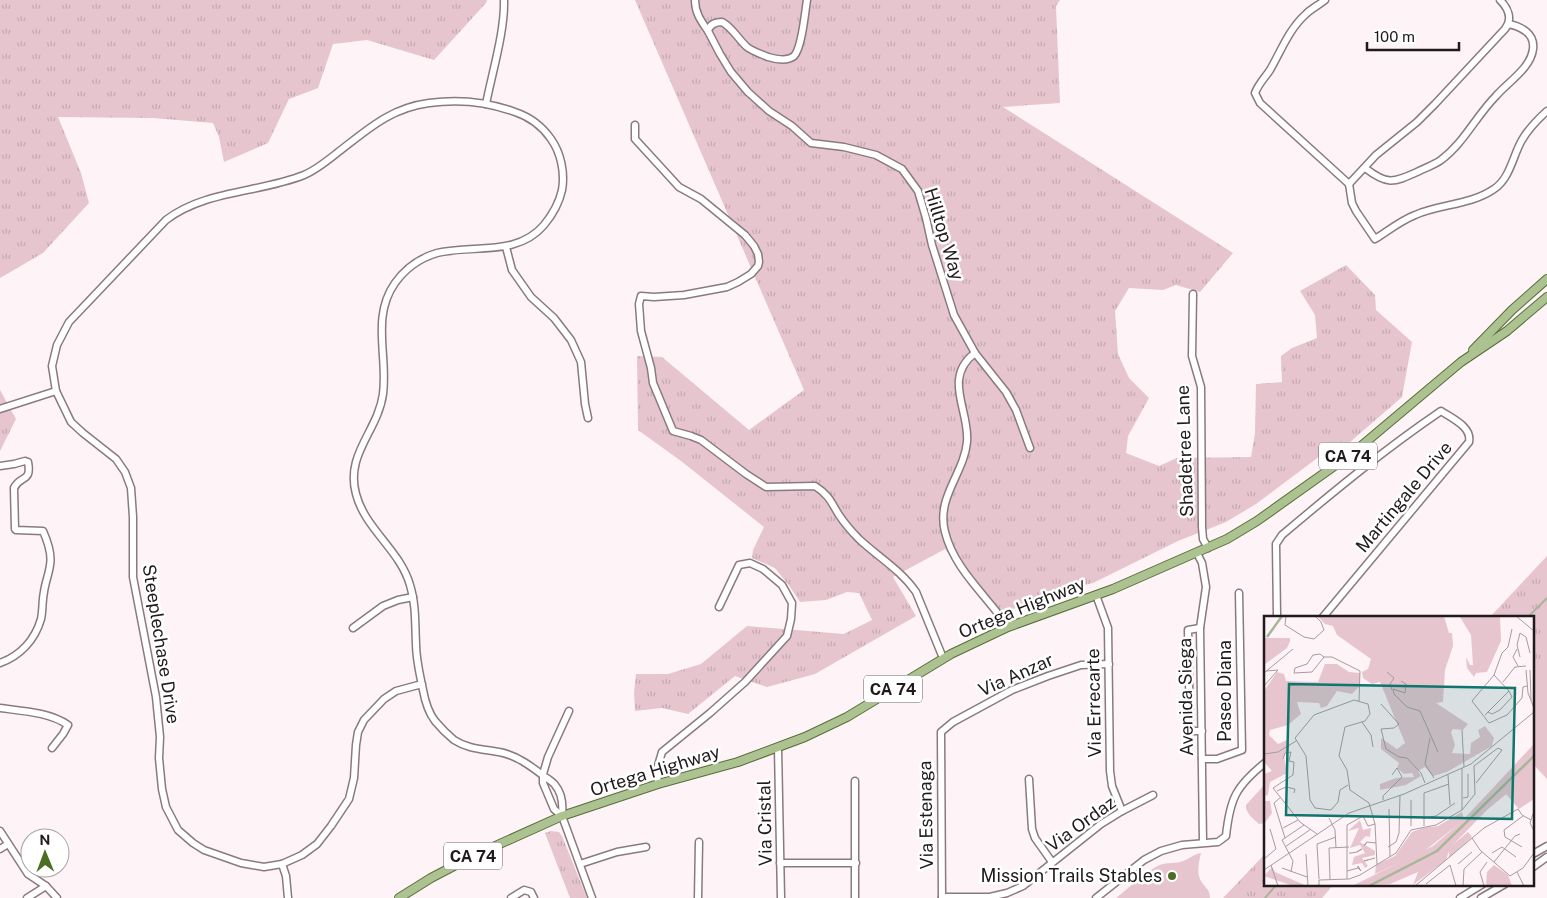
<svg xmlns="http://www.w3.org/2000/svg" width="1547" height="898" viewBox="0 0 1547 898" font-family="'Public Sans',sans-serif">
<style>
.grass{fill:url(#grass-tufts)}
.pitch{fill:#e6c5cf}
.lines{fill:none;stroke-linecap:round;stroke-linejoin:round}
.stream{stroke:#a7b699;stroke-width:2}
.minor-casing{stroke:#8a7a7f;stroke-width:9}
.major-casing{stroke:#576e38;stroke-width:10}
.minor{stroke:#fff;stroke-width:6}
.major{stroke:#acc391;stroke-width:8}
.poi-dot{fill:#4c6d24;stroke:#fff;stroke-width:2}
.labels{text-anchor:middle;stroke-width:5;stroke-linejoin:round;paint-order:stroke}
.shield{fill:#fff;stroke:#645f60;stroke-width:1}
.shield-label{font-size:16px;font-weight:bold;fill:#211a1c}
.street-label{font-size:18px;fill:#211a1c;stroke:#fff}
.poi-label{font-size:18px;fill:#211a1c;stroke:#fff;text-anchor:end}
.inset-river{fill:none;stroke:#a7b699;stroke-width:2.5}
.inset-road{fill:none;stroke:#a69c9f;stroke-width:1}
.view{fill:#0f766e;fill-opacity:0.15;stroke:#0f766e;stroke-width:2.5}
.inset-edge{fill:none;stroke:#211a1c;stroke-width:2.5}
</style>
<defs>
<pattern id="grass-tufts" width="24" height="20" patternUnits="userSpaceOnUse" patternTransform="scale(1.25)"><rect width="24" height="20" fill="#e6c5cf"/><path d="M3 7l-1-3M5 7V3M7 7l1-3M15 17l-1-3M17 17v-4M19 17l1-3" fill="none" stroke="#c5a9b1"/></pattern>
</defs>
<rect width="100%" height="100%" fill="#fef3f6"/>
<!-- grass -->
<g class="grass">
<polygon points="0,0 487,0 486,3 434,60 367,40 333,44 318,88 289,99 268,143 224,162 219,137 213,123 153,118 58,117 81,173 89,203 43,253 0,278"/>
<polygon points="635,0 1060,0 1056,6 1060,103 1003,107 1233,253 1200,292 1176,285 1163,290 1129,288 1115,311 1118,354 1129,378 1149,398 1128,436 1126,453 1159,466 1177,458 1251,457 1255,433 1256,384 1282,382 1281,356 1292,348 1317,338 1315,315 1300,291 1346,265 1375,295 1376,310 1412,342 1402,397 1342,449 1328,450 1256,504 1226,522 1178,541 1093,583 1055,592 1001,614 945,549 893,577 916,616 815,674 767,687 735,676 688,714 662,708 635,711 634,693 636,674 668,674 701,664 747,626 844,634 872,620 859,593 847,592 826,600 800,602 790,587 775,568 752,558 753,550 764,527 681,461 638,430 637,356 662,357 749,430 804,390"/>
<polygon points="0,390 16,419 0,451"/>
<polygon points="1547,556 1547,698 1533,713 1533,617 1490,617"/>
<polygon points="551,831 559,832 562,836 587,898 570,898 545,833"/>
<polygon points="1266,853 1266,884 1334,884 1322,898 1223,898"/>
</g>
<!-- pitch -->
<g class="pitch">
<polygon points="1547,654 1547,779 1533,764 1533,671"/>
<path d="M 1266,783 L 1266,823 L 1259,824 C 1253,818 1245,813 1246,805 Z"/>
<path d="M 1201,853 C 1199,862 1196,873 1201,881 C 1205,888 1210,889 1210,898 L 1116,898 C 1128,889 1147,870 1160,865 C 1167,862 1176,864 1183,861 C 1190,859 1193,854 1201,853 Z"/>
</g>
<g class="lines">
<!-- stream -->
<g class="stream">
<polyline points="1528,617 1547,598"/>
<polyline points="1265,898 1277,884"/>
</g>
<!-- minor casing -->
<g class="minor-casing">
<g id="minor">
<path d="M 695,0 C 695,13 701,21 708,31"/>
<path d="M 807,0 C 805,12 802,48 794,56 C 787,62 775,59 768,57 C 761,54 752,51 747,47 C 738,39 733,28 722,22 C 716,22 710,24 708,31 L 720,54 L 731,72 L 748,92 L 769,111 L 792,126 L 811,143 L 844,147 L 876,155 L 902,169 L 918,191 L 926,218 L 932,245 L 954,315 L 975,353 L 1006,392 L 1016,410 L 1030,448"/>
<path d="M 1325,0 C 1319,5 1312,8 1306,14 C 1289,29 1281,51 1270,70 C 1264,79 1259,83 1255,93 L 1260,103 L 1349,184"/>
<path d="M 486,104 C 492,73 505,31 504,0"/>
<path d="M 635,125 L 635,139 L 679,187 L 701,199 L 745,235 L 754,246 L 758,254 L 759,262 L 758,266 L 751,274 L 738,282 L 727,287 L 684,295 L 654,297 L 641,296 L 639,304 L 641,331 L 651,368 L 653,383 L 673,431 L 691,436 L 701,440 L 746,474 L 766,487 L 815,486 C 829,495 831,502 839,515 C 845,524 852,532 859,539 C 878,557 901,570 916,592 L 943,658"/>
<path d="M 1365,168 C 1387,185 1393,183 1417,172 C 1425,168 1434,165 1441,160 C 1464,143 1476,116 1496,96 C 1508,82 1531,68 1533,49 C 1535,34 1522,27 1509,24"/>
<path d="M 1349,184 L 1352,203 L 1356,211 L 1375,239 C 1388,231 1400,221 1415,215 C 1440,204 1471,205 1494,189 C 1510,179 1513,155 1522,140 C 1529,128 1537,120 1547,111"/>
<path d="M 1349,184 L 1376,155 L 1417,122 L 1435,104 L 1505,29 C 1513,19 1508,8 1500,0"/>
<polyline points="506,247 512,270 531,297 554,318 571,340 581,362 585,404 588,418"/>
<polyline points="1193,294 1192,356 1201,387 1202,527 1203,539 1208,548"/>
<path d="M 975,353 C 942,378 970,411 967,442 C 964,474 936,497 945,532 C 954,569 987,596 1008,627"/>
<polyline points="0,409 56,391"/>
<path d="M 0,466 L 14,464 L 25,461 L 28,462 C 32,483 20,475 14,488 L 15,529 L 16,530 L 43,531 C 47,540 52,555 50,565 C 49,574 45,583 44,592 C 42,601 43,610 41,619 C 35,640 20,656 0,663"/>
<polyline points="1197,553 1202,563 1206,587 1200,628 1203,842"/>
<polyline points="1096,595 1108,628 1110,771 1112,786 1122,811"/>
<path d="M 1277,617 L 1276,544 L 1282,535 C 1333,492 1385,449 1441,411 C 1453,419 1472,427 1469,442 L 1323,617"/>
<polyline points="353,628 383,606 398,600 413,597"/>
<polyline points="1200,628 1188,630 1190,731 1202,731"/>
<path d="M 422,684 L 396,691 L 384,699 L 364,720 L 358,732 L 356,745 L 354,778 L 349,799 L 331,826 L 317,844 L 302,855 L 282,864 L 264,867 L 241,863 L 204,850 L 193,843 L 178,830 L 166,807 L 162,789 L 159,758 L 160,737 L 156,697 L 133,577 L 133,517 L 131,488 L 125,472 L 116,459 L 83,433 L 71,422 L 56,391 L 52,366 L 57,345 L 69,322 L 166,220 C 205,190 259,193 304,175 C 316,170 327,161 337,153 C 367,130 390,108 429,103 C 457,99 488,102 515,112 C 530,117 542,126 551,139 C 561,153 565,173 562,190 C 559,204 553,214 544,225 C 517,257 473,244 437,253 C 420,258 405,269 395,283 C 371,317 388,356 383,394 C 378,431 345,454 356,494 C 365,529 400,550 410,585 C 416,604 415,624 416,644 C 416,660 420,675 423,690 C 425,701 428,712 435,721 C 440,727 448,735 454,740 C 468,749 483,749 499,752 C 516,755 531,766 545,777 C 547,778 554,783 555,785 C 562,793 563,806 562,816"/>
<path d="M 0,708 C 22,711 49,712 68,725 L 63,734 L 52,748"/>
<polyline points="569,711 548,757 543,774 543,783 554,809 562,816 592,898"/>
<polyline points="778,748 781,898"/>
<polyline points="1202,759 1217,759 1242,750 1239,593"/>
<polyline points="1029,779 1032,829 1035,838 1052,862"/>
<polyline points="855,781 855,898"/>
<polyline points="658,784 657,769 662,752 710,713 745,682 787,636 791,619 792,603 782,585 763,569 750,563 739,565 719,607"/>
<polyline points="0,831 28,874 46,886 57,898"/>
<polyline points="0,849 8,844"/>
<polyline points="1533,854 1547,846"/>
<polyline points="780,863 856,863"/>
<polyline points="282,864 286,876 288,898"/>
<polyline points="580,864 617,852 646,847"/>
<polyline points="1533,867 1547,857"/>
<polyline points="942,897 990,897 1007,893 1023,886 1101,824 1122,811 1153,795"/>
<polyline points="27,898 46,886"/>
<polyline points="511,898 524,890 531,892 534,898"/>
<polyline points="698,898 699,842"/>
<polyline points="942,898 941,732 953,722 1012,690 1048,676 1081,665 1109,664"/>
<path d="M 1096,898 L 1144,860 L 1161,851 L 1182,845 L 1218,842 L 1226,836 C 1230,798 1236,786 1266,762"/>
<polyline points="1460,898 1483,884"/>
<polyline points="1481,898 1505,884"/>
</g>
</g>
<!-- major casing -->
<g class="major-casing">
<g id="major">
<polyline points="1473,350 1512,310 1547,279"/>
<polyline points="399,898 431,878 473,856 562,816 658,784 738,762 805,737 847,717 951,654 1008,627 1113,589 1227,539 1257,521 1354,452 1461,362 1507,331 1547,297"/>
</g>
</g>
<!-- minor -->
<use href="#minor" class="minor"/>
<!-- major -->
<use href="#major" class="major"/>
</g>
<!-- markers -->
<circle class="poi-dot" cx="1172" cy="876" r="5"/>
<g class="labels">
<!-- shield labels -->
<g class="shield">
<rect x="1319" y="442.5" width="58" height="27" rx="4"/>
<rect x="864" y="675.5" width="58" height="27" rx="4"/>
<rect x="444" y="842.5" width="58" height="27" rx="4"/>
</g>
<g class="shield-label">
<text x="1348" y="462">CA 74</text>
<text x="893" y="695">CA 74</text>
<text x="473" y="862">CA 74</text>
</g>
<!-- street labels -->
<g class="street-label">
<text transform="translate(944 234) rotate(73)" y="6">Hilltop Way</text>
<text transform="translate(1185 451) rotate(-92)" y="6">Shadetree Lane</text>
<text transform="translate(1404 497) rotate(-50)" y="6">Martingale Drive</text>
<text transform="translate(1022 608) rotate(-22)" y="6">Ortega Highway</text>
<text transform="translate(161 644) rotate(81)" y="6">Steeplechase Drive</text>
<text transform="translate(1016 675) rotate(-24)" y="6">Via Anzar</text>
<text transform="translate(1225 691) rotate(-90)" y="6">Paseo Diana</text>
<text transform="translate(1186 697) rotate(-91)" y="6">Avenida Siega</text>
<text transform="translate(1094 703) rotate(-91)" y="6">Via Errecarte</text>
<text transform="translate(655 771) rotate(-17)" y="6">Ortega Highway</text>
<text transform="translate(926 815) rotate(-91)" y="6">Via Estenaga</text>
<text transform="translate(765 823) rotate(-91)" y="6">Via Cristal</text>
<text transform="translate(1081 824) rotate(-36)" y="6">Via Ordaz</text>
</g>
<!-- poi labels -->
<g class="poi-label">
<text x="1162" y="882">Mission Trails Stables</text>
</g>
</g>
<!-- overview -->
<g transform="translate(1264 616)">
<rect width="270" height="270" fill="#fef3f6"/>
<path d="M 53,0 L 180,0 L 185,17 L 188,17 L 189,30 L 181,54 L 179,86 L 172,87 L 204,108 L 199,114 L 189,113 L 187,116 L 191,129 L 188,137 L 206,138 L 207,127 L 216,121 L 214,114 L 221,110 L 230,122 L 228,130 L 183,156 L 169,160 L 161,151 L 154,155 L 157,160 L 142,169 L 116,174 L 116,168 L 132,162 L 150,161 L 148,157 L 140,158 L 133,152 L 135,147 L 117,133 L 117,122 L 133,133 L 141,127 L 116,66 L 108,68 L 99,62 L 98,56 L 104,53 L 107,43 L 73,19 L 69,10 L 61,8 ZM 236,0 L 237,25 L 223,56 L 212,57 L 210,61 L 203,52 L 202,41 L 206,49 L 209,49 L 207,19 L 196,1 ZM 0,22 L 26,22 L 26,25 L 23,32 L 0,49 ZM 61,48 L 73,48 L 85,56 L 96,57 L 96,70 L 88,78 L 73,75 L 63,90 L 57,92 L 55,87 L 33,86 L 37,98 L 24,109 L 6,114 L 5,119 L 14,128 L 23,124 L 26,129 L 20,141 L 23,157 L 6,166 L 4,179 L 0,180 L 0,158 L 8,155 L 0,146 L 0,75 L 13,56 L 20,58 L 22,65 L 54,66 ZM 270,128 L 270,155 L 223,194 L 186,232 L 182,244 L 149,269 L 154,256 L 126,268 L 88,270 L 169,230 L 197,206 ZM 0,185 L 6,185 L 8,197 L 0,208 ZM 230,249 L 244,259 L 248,270 L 222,270 L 223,256 Z" fill="#e6c5cf"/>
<path d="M 96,204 L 99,214 L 107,212 L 106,221 L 102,220 L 96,226 L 111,235 L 111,239 L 98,242 L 104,250 L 101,252 L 98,247 L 88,249 L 90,241 L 101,237 L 96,229 L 86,232 L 95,212 L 84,215 ZM 159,212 L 159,236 L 111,258 L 112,249 L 131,240 L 148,216 ZM 204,216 L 208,221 L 185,242 L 185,232 ZM 8,251 L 11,256 L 43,270 L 29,270 L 0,260 Z" fill="#e6c5cf"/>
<path d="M 270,143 L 270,183 L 255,193 L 241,177 ZM 198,196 L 200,204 L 159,236 L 159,212 L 174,210 Z" fill="#e6c5cf"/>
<path class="inset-river" d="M 3,21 L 18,0M 105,270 L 173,235 L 270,140"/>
<path class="inset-road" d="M 22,0 L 21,9 L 40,21 L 50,23 L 60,14 L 57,6 L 51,0M 252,0 L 270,15M 253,33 L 249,41 L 254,50M 60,41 L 56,38 L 49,39 L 43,48 L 31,52 L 30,57 L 48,56 L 60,41 L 68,41 L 96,55 L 95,85M 256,41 L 253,29 L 256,17 L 262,21 L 266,37M 262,54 L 264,77 L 270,92M 266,54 L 267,84M 123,56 L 130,62 L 126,68 L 128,74M 0,57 L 29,33M 230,59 L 208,85 L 225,107 L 243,99 L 258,82 L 259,71 L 263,70M 230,59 L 238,37 L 244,31 L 248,13M 137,65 L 142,68 L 141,77 L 129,73 L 130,78 L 143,91 L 156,95 L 174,136M 239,66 L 251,51 L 262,50M 0,70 L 14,54 L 2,55M 117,88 L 135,108 L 130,112 L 117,113 L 122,133 L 135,141 L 143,142 L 157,157 L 161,167M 224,96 L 228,98 L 236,94 L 248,81 L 245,75M 221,99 L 245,75 L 230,59M 98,106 L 107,119 L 109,131M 198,114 L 200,151M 166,122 L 161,148 L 170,162M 0,138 L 14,136 L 32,125M 19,143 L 21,137 L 27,136 L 25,145 L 30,146 L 29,159 L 9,172 L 36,206 L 53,218M 198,152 L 198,194M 184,159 L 186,189M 84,169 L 76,174 L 74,186 L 67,194 L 51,192 L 46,184 L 42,140 L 31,122 L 50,99 L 90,84 L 104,88 L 106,98 L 101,105 L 81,111 L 75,140 L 83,154 L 86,174 L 105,187 L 111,208 L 113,248M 13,175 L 22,171 L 31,173 L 30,177M 17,181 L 10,187 L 21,222 L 18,224 L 29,245 L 27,256M 199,182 L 204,181 L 204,158M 119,184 L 119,180 L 138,161 L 133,152 L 128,159M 125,193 L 126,241M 254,193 L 258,199 L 267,204M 198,194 L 211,178 L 210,150 L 234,132 L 238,134 L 212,167M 270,195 L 266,207 L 270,215M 65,202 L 71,214 L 72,232M 160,202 L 172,200 L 191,187M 147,210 L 147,184M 160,210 L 160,177 L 185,168M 19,212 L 34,204M 21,222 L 40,209M 208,222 L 216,234 L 246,260 L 259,252 L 270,237M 103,226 L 100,229 L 101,229 L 103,226 L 112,227M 21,231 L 47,213M 124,231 L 132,226 L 135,217 L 136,179M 258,231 L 241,221 L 240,214 L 259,200M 85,237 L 87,237 L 93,236 L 94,235 L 98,233 L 93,236M 228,237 L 238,231 L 252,241M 42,238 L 44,270M 0,243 L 12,233 L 6,213M 104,244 L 100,245 L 111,242M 230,246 L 251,220 L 256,218M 194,248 L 208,236M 7,249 L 14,270M 18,252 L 43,261M 0,254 L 85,197 L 140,178 L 207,148 L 270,96M 83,255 L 94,252 L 97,255 L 94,250 L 94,252M 253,256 L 260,270M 55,263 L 53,228 L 72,221M 66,263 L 65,232 L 85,231M 83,263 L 83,209 L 99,200 L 104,210 L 111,208M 162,268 L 186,249 L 192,270M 55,270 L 55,264 L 85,263 L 96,259 L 132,237 L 147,214 L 172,209 L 198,194M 151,270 L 220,212 L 254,193M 199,270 L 200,253 L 218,236M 220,270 L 216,256 L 223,246"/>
<path class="view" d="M 25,68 L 251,72 L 248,203 L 22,199 Z"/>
<rect width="270" height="270" class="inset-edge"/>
</g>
<!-- north arrow -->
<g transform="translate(45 853) rotate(359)"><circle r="24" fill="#ffffff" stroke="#a6a3a4"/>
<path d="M0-4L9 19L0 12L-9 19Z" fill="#4c6d24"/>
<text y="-8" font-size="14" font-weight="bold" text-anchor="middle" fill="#211a1c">N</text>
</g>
<!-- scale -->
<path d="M1367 42v8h92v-8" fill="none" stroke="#211a1c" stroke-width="2.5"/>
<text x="1374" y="42" font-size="15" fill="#211a1c" stroke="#ffffff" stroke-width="4" paint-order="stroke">100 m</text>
</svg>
